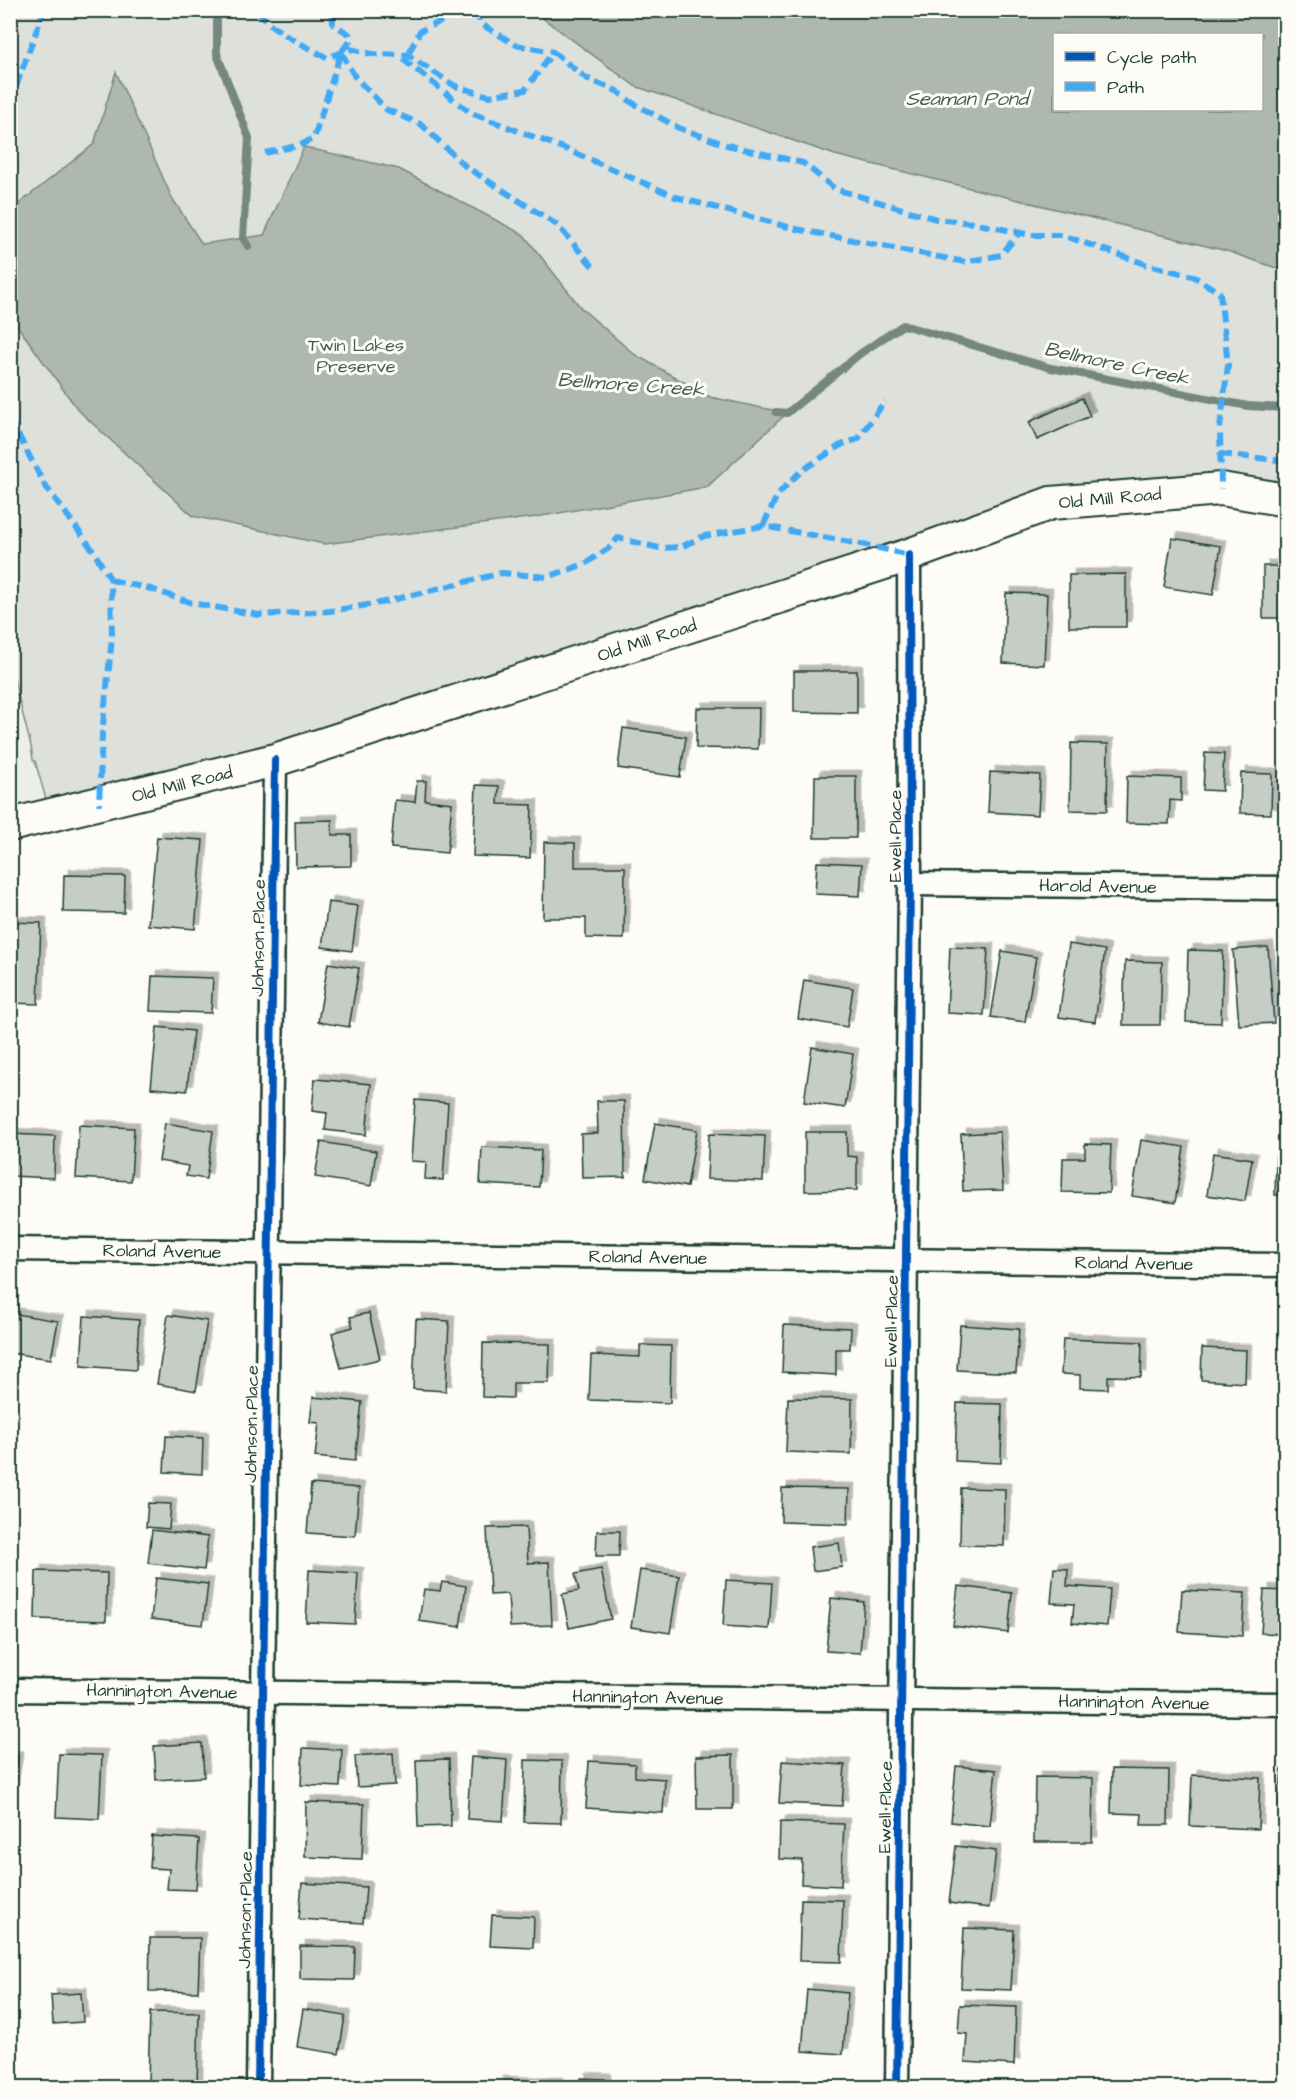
<svg xmlns="http://www.w3.org/2000/svg" width="1296" height="2098" viewBox="0 0 1296 2098" font-family="'Architects Daughter',sans-serif">
<style>
.built{fill:#eceee9}
.green{fill:#dde0db;stroke:#7e8e88;stroke-width:1.5;fill-rule:evenodd}
.water{fill:#aeb8b1;stroke:#75877f;stroke-width:1.5;fill-rule:evenodd}
.lines{fill:none;stroke-linecap:round;stroke-linejoin:round}
.stream{stroke:#75877f;stroke-width:8}
.building{fill:#c6cdc7;stroke:#1f3d34;stroke-width:1.5;filter:url(#shadow)}
.street-casing{stroke:#1f3d34;stroke-width:27}
.secondary-casing{stroke:#1f3d34;stroke-width:36}
.street{stroke:#fdfcf7;stroke-width:22}
.secondary{stroke:#fdfcf7;stroke-width:32}
.quiet{stroke:#3fa9f5;stroke-width:6;stroke-dasharray:12 6;stroke-linecap:butt}
.cycleway-casing{stroke:#fdfcf7;stroke-width:11}
.cycleway{stroke:#0057b8;stroke-width:8}
.labels{text-anchor:middle;stroke-width:6;stroke-linejoin:round;paint-order:stroke}
.park-label{font-size:18px;fill:#455e55;stroke:#fdfcf7}
.street-label{font-size:18px;fill:#1f3d34;stroke:#fdfcf7}
.water-label{font-size:20px;font-style:italic;fill:#435c53;stroke:#fdfcf7}
</style>
<defs>
<filter id="shadow"><feDropShadow dx="5.5" dy="-5.5" stdDeviation="0" flood-color="#0004"/></filter>
</defs>
<rect width="100%" height="100%" fill="#fdfcf7"/>
<filter id="ink" filterUnits="userSpaceOnUse"><feTurbulence type="fractalNoise" baseFrequency=".0167" numOctaves="2"/><feDisplacementMap in="SourceGraphic" scale="12" xChannelSelector="R" yChannelSelector="G"/><feConvolveMatrix kernelMatrix="1 2 1 2 8 2 1 2 1" color-interpolation-filters="sRGB"/></filter>
<g filter="url(#ink)">
<!-- built -->
<polygon class="built" points="10,669 46,799 11,806 10,806"/>
<!-- green -->
<path class="green" d="M 10,11 L 1285,11 L 1285,490 L 1092,488 L 172,777 L 46,799 L 35,761 L 33,760 L 31,746 L 11,669 ZM 1054,34 L 1262,34 L 1262,110 L 1054,110 Z"/>
<!-- water -->
<g class="water">
<path d="M 533,11 L 1285,11 L 1285,271 L 1227,251 L 835,155 L 635,86 ZM 1054,34 L 1262,34 L 1262,110 L 1054,110 Z"/>
<polygon points="116,72 172,198 202,244 264,235 304,147 399,169 524,235 581,308 634,354 710,397 787,413 707,487 536,517 324,544 193,516 78,410 11,317 11,210 94,144"/>
</g>
<g class="lines">
<!-- stream -->
<g class="stream">
<polyline points="217,10 217,54 249,138 243,238 248,246"/>
<polyline points="776,412 787,413 861,353 903,325 1051,368 1248,406 1286,408"/>
</g>
</g>
<!-- building -->
<g class="building">
<polygon points="1082,398 1090,416 1037,440 1029,422"/>
<polygon points="1172,538 1221,546 1213,595 1164,587"/>
<polygon points="1263,566 1285,566 1286,618 1263,618"/>
<polygon points="1126,574 1126,627 1069,627 1069,575"/>
<polygon points="1006,593 1047,594 1044,665 1003,663"/>
<polygon points="794,671 857,671 857,713 794,712"/>
<polygon points="697,708 759,708 758,749 696,748"/>
<polygon points="623,728 686,737 680,777 618,768"/>
<polygon points="1071,743 1108,744 1107,811 1070,810"/>
<polygon points="1205,753 1224,754 1222,791 1203,790"/>
<polygon points="990,772 1040,775 1038,815 988,812"/>
<polygon points="1241,773 1272,774 1271,814 1240,813"/>
<polygon points="815,776 856,776 856,838 814,838"/>
<polygon points="1127,776 1181,778 1181,801 1170,800 1169,824 1126,823"/>
<polygon points="417,781 426,781 425,800 452,803 447,853 391,848 395,800 415,802"/>
<polygon points="476,785 499,786 498,804 532,805 530,858 473,856"/>
<polygon points="332,820 332,835 351,835 351,866 296,867 295,821"/>
<polygon points="157,837 203,840 195,929 148,925"/>
<polygon points="544,842 575,843 575,867 625,867 624,939 586,938 586,918 543,918"/>
<polygon points="817,862 862,864 860,896 815,894"/>
<polygon points="64,875 125,876 124,913 63,912"/>
<polygon points="328,902 358,906 352,951 322,947"/>
<polygon points="10,922 41,923 38,1004 10,1003"/>
<polygon points="1069,944 1105,950 1095,1022 1059,1017"/>
<polygon points="950,947 988,949 984,1015 947,1013"/>
<polygon points="1268,947 1274,1023 1239,1025 1233,950"/>
<polygon points="1188,950 1223,951 1221,1023 1186,1022"/>
<polygon points="1002,951 1036,957 1025,1022 991,1017"/>
<polygon points="1125,961 1162,962 1160,1025 1123,1025"/>
<polygon points="328,963 359,968 349,1027 318,1022"/>
<polygon points="152,976 213,978 211,1013 150,1011"/>
<polygon points="804,980 853,988 847,1027 798,1019"/>
<polygon points="157,1027 193,1031 187,1091 151,1088"/>
<polygon points="812,1047 853,1054 845,1108 804,1102"/>
<polygon points="315,1079 371,1084 366,1135 325,1130 327,1113 312,1111"/>
<polygon points="415,1100 448,1103 443,1180 425,1179 426,1162 411,1161"/>
<polygon points="597,1101 624,1101 625,1177 582,1178 581,1134 598,1133"/>
<polygon points="165,1123 213,1131 206,1179 186,1176 188,1166 159,1161"/>
<polygon points="655,1123 697,1130 687,1187 645,1179"/>
<polygon points="79,1125 134,1128 131,1181 76,1178"/>
<polygon points="805,1132 847,1132 847,1156 857,1157 857,1190 805,1191"/>
<polygon points="1000,1132 1003,1190 963,1191 961,1134"/>
<polygon points="10,1134 55,1136 54,1178 10,1176"/>
<polygon points="709,1134 765,1136 763,1181 707,1179"/>
<polygon points="1141,1140 1184,1147 1175,1203 1132,1196"/>
<polygon points="321,1142 376,1151 371,1186 315,1177"/>
<polygon points="1085,1144 1111,1145 1109,1193 1062,1192 1063,1158 1085,1158"/>
<polygon points="482,1147 541,1150 539,1187 480,1184"/>
<polygon points="1213,1153 1252,1159 1245,1201 1207,1195"/>
<polygon points="1276,1156 1286,1157 1286,1196 1275,1195"/>
<polygon points="10,1313 58,1321 51,1359 10,1353"/>
<polygon points="369,1313 380,1359 341,1368 332,1333 353,1327 350,1317"/>
<polygon points="168,1315 207,1321 196,1391 157,1384"/>
<polygon points="84,1316 139,1320 136,1370 81,1366"/>
<polygon points="416,1319 449,1321 446,1391 413,1389"/>
<polygon points="784,1325 851,1328 850,1349 836,1349 836,1375 782,1372"/>
<polygon points="960,1325 1019,1329 1016,1373 957,1370"/>
<polygon points="1063,1339 1142,1342 1141,1377 1108,1376 1108,1389 1080,1388 1080,1375 1061,1374"/>
<polygon points="483,1343 550,1344 549,1383 513,1383 513,1398 482,1397"/>
<polygon points="640,1345 671,1346 670,1403 589,1400 591,1355 640,1357"/>
<polygon points="1202,1348 1246,1350 1245,1383 1201,1380"/>
<polygon points="313,1397 362,1402 355,1461 315,1457 319,1423 310,1422"/>
<polygon points="788,1398 852,1399 851,1454 786,1452"/>
<polygon points="957,1403 1002,1404 1001,1463 955,1461"/>
<polygon points="166,1436 203,1438 202,1474 164,1472"/>
<polygon points="311,1484 359,1488 355,1536 307,1533"/>
<polygon points="782,1488 849,1489 848,1524 781,1522"/>
<polygon points="961,1488 1005,1489 1004,1546 960,1545"/>
<polygon points="148,1503 171,1504 169,1529 146,1527"/>
<polygon points="526,1527 528,1563 549,1562 552,1625 510,1627 508,1594 490,1595 487,1528"/>
<polygon points="152,1530 208,1537 204,1570 148,1563"/>
<polygon points="597,1531 620,1531 619,1556 596,1556"/>
<polygon points="839,1543 842,1567 813,1571 810,1547"/>
<polygon points="1054,1568 1068,1569 1067,1586 1110,1589 1107,1626 1072,1623 1074,1604 1051,1603"/>
<polygon points="601,1569 611,1619 569,1628 562,1594 579,1591 575,1574"/>
<polygon points="309,1570 358,1573 355,1624 306,1622"/>
<polygon points="640,1570 679,1576 670,1633 631,1627"/>
<polygon points="36,1571 107,1573 106,1621 35,1619"/>
<polygon points="156,1578 208,1584 203,1625 151,1619"/>
<polygon points="726,1580 772,1583 769,1629 723,1626"/>
<polygon points="442,1582 466,1586 460,1627 419,1621 424,1589 440,1591"/>
<polygon points="958,1586 1012,1593 1008,1633 953,1626"/>
<polygon points="1182,1590 1245,1593 1242,1636 1179,1632"/>
<polygon points="1264,1590 1286,1591 1286,1634 1261,1633"/>
<polygon points="831,1598 864,1602 860,1653 826,1651"/>
<polygon points="202,1743 204,1777 156,1780 154,1746"/>
<polygon points="303,1748 342,1750 340,1787 301,1785"/>
<polygon points="393,1753 395,1785 357,1787 355,1756"/>
<polygon points="59,1754 102,1755 99,1819 56,1817"/>
<polygon points="733,1755 733,1809 697,1809 696,1756"/>
<polygon points="10,1756 18,1757 10,1802"/>
<polygon points="471,1757 507,1760 503,1821 467,1819"/>
<polygon points="449,1759 451,1826 418,1827 416,1760"/>
<polygon points="525,1760 562,1761 561,1823 524,1822"/>
<polygon points="589,1761 635,1764 635,1777 665,1779 663,1813 586,1808"/>
<polygon points="782,1761 845,1765 842,1806 779,1803"/>
<polygon points="956,1766 996,1770 990,1826 951,1822"/>
<polygon points="1282,1768 1286,1769 1286,1806 1279,1806"/>
<polygon points="1112,1769 1169,1770 1168,1825 1141,1825 1142,1814 1111,1813"/>
<polygon points="1192,1775 1260,1778 1258,1829 1190,1826"/>
<polygon points="1035,1777 1093,1778 1092,1842 1034,1842"/>
<polygon points="306,1802 364,1804 362,1859 305,1857"/>
<polygon points="780,1822 844,1824 841,1886 801,1884 802,1860 779,1859"/>
<polygon points="152,1836 199,1839 196,1890 167,1889 169,1869 150,1868"/>
<polygon points="956,1846 996,1851 989,1908 949,1903"/>
<polygon points="302,1883 366,1887 363,1923 299,1919"/>
<polygon points="801,1899 843,1900 841,1962 799,1961"/>
<polygon points="492,1915 534,1917 533,1948 490,1946"/>
<polygon points="964,1928 1014,1930 1011,1990 961,1988"/>
<polygon points="150,1938 200,1938 198,1992 149,1991"/>
<polygon points="300,1946 355,1947 354,1980 300,1979"/>
<polygon points="807,1989 848,1993 843,2054 802,2051"/>
<polygon points="81,1993 83,2022 53,2024 51,1995"/>
<polygon points="960,2005 1016,2007 1014,2065 965,2062 967,2034 958,2033"/>
<polygon points="303,2009 345,2016 339,2054 297,2047"/>
<polygon points="150,2012 199,2013 197,2084 148,2083"/>
<polygon points="581,2078 605,2079 605,2088 580,2088"/>
<polygon points="498,2082 558,2083 558,2088 498,2088"/>
</g>
<g class="lines">
<!-- street casing -->
<g class="street-casing">
<g id="street">
<polyline points="910,884 1286,888"/>
<polyline points="10,1249 1286,1265"/>
<polyline points="10,1690 1286,1704"/>
<polyline points="258,2088 275,760"/>
<polyline points="897,2088 910,884 909,555"/>
</g>
</g>
<!-- secondary casing -->
<g class="secondary-casing">
<polyline id="secondary" points="10,825 275,760 909,555 1051,503 1221,489 1286,500"/>
</g>
<!-- street -->
<use href="#street" class="street"/>
<!-- secondary -->
<use href="#secondary" class="secondary"/>
<!-- quiet -->
<g class="quiet">
<path d="M 259,10 C 266,29 309,47 327,58 L 350,49 L 372,54 L 408,55 L 455,86 L 489,96 L 525,90 L 553,52 L 586,78 L 617,91 L 631,102 L 679,128 L 727,145 L 803,163 L 835,189 L 936,219 L 973,223 L 1031,235 L 1062,235 L 1148,265 L 1193,276 L 1220,293 L 1228,365 L 1220,428 L 1221,489"/>
<polyline points="456,10 446,19 420,31 405,61 471,113 568,150 676,197 796,229 965,262 1001,255 1019,233"/>
<polyline points="475,10 481,24 516,45 553,52"/>
<polyline points="341,52 355,77 387,110 421,124 465,166 557,225 596,270"/>
<polyline points="10,103 44,10"/>
<polyline points="265,153 301,145 314,138 341,52 350,41 349,34 333,24 332,10"/>
<polyline points="10,419 44,484 92,549 111,580 112,638 102,734 99,805"/>
<polyline points="1220,454 1286,461"/>
<polyline points="763,526 778,494 801,471 841,445 858,439 885,401"/>
<polyline points="111,580 151,589 192,603 259,615 330,611 380,603 502,573 547,577 585,564 609,548 618,538 659,548 681,547 704,536 763,526 866,545 909,555"/>
</g>
<!-- cycleway casing -->
<g class="cycleway-casing">
<g id="cycleway">
<polyline points="258,2088 275,760"/>
<polyline points="897,2088 910,884 909,555"/>
</g>
</g>
<!-- cycleway -->
<use href="#cycleway" class="cycleway"/>
</g>
</g>
<g class="labels">
<!-- park labels -->
<g class="park-label">
<text x="356" y="351">Twin Lakes<tspan x="356" dy="21">Preserve</tspan></text>
</g>
<!-- street labels -->
<g class="street-label">
<text transform="translate(1110 498) rotate(-5)" y="6">Old Mill Road</text>
<text transform="translate(647 640) rotate(-18)" y="6">Old Mill Road</text>
<text transform="translate(182 784) rotate(-14)" y="6">Old Mill Road</text>
<text transform="translate(895 836) rotate(-90)" y="6">Ewell Place</text>
<text transform="translate(1098 886) rotate(1)" y="6">Harold Avenue</text>
<text transform="translate(258 938) rotate(-89)" y="6">Johnson Place</text>
<text transform="translate(162 1251) rotate(1)" y="6">Roland Avenue</text>
<text transform="translate(648 1257) rotate(1)" y="6">Roland Avenue</text>
<text transform="translate(1134 1263) rotate(1)" y="6">Roland Avenue</text>
<text transform="translate(891 1321) rotate(-89)" y="6">Ewell Place</text>
<text transform="translate(251 1424) rotate(-89)" y="6">Johnson Place</text>
<text transform="translate(162 1691) rotate(1)" y="6">Hannington Avenue</text>
<text transform="translate(648 1697) rotate(1)" y="6">Hannington Avenue</text>
<text transform="translate(1134 1702) rotate(1)" y="6">Hannington Avenue</text>
<text transform="translate(885 1807) rotate(-89)" y="6">Ewell Place</text>
<text transform="translate(245 1910) rotate(-89)" y="6">Johnson Place</text>
</g>
<!-- water labels -->
<g class="water-label">
<text x="967" y="105">Seaman Pond</text>
<text transform="translate(1117 363) rotate(12)" y="7">Bellmore Creek</text>
<text transform="translate(631 384) rotate(4)" y="7">Bellmore Creek</text>
</g>
</g>
<!-- margin -->
<rect width="1296" height="2098" fill="none" stroke="#fdfcf7" stroke-width="36"/>
<rect x="18" y="18" width="1260" height="2062" fill="none" stroke="#1f3d34" stroke-width="2" filter="url(#ink)"/>
<!-- legend -->
<rect x="1053" y="33" width="210" height="78" fill="#fdfcf7" stroke="#a4b0a9" stroke-width="1.5"/>
<rect x="1065" y="52" width="30" height="9" fill="#0057b8" stroke="#a4b0a9" stroke-width="1.5"/>
<text x="1107" y="63" font-size="18" fill="#1f3d34">Cycle path</text>
<rect x="1065" y="82" width="30" height="9" fill="#3fa9f5" stroke="#a4b0a9" stroke-width="1.5"/>
<text x="1107" y="93" font-size="18" fill="#1f3d34">Path</text>
</svg>
